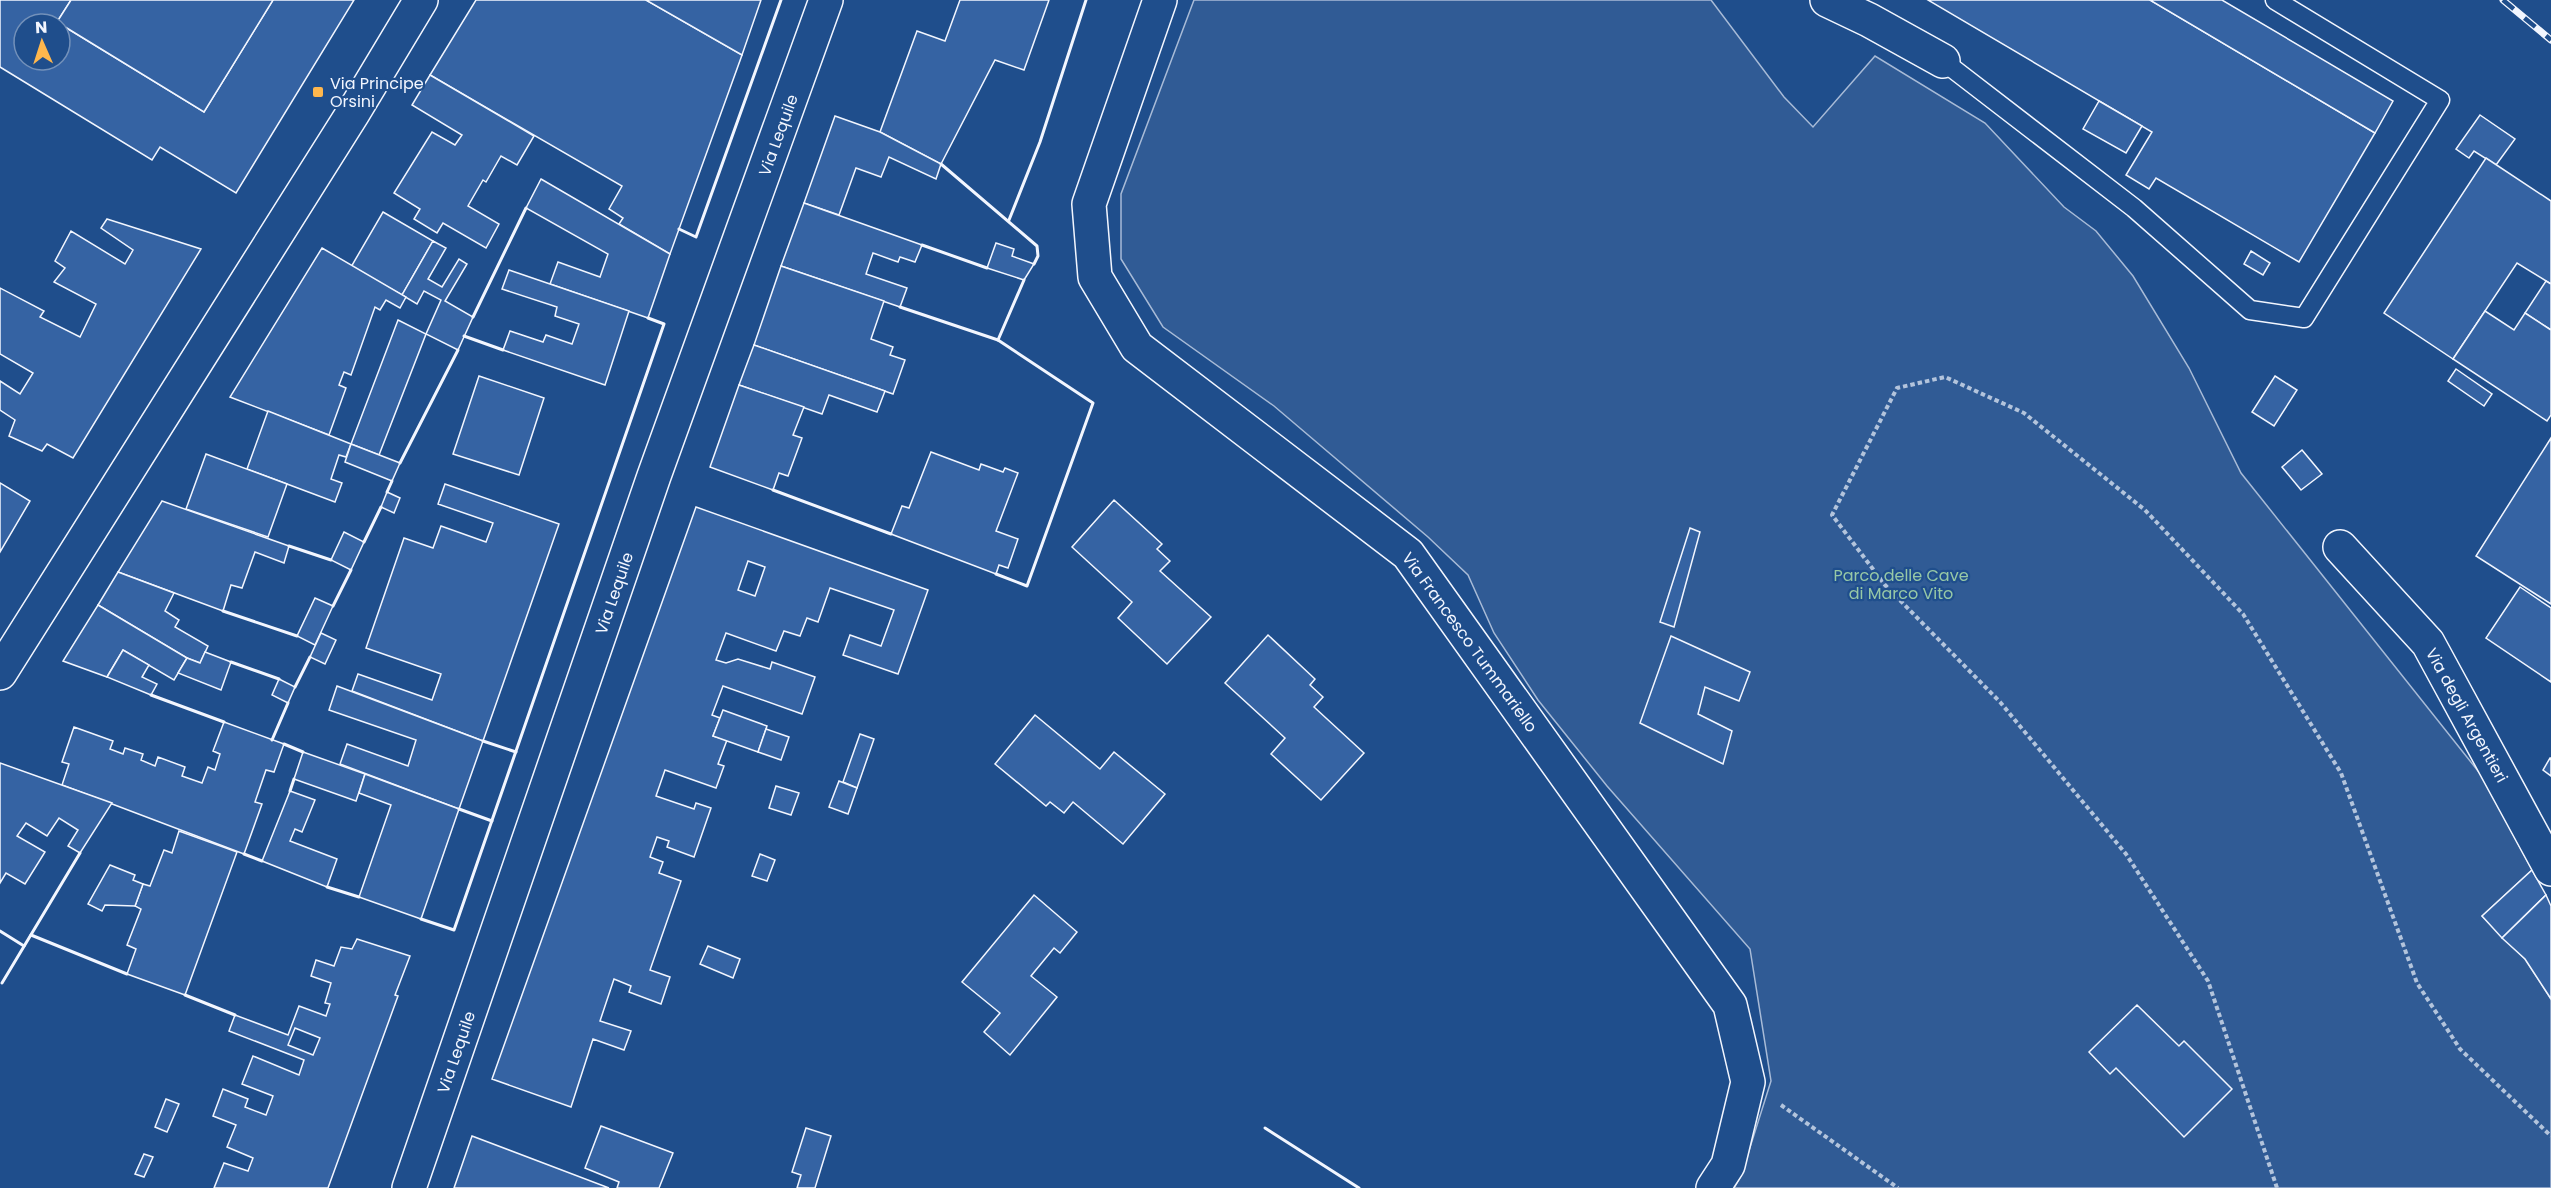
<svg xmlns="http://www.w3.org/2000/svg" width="2551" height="1188" viewBox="0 0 2551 1188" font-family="Poppins,sans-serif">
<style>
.built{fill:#305b95;stroke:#a8bbd7;stroke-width:1.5}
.building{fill:#3563a3;stroke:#f2f6ff;stroke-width:1.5;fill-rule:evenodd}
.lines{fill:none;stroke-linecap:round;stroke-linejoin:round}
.service-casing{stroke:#f2f6ff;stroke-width:21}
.minor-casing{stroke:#f2f6ff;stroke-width:36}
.secondary-casing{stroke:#f2f6ff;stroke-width:36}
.path{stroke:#b3c4dc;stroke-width:4;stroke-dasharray:4.5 3;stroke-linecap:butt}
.service{stroke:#1f4e8c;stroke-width:18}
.minor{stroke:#1f4e8c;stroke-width:33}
.secondary{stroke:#1f4e8c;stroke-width:33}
.rail-casing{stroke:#f2f6ff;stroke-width:7}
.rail{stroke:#1f4e8c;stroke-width:4.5;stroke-dasharray:14;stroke-linecap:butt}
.wall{stroke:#f2f6ff;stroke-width:3}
.poi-dot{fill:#ffb74d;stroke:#1f4e8c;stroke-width:2}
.labels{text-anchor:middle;stroke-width:4.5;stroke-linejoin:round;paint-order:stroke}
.poi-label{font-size:16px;fill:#f2f6ff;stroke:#1f4e8c;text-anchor:start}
.street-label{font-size:16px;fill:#f2f6ff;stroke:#1f4e8c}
.park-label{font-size:16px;fill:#97c8a6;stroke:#1f4e8c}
</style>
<rect width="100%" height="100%" fill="#1f4e8c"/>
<!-- built -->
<polygon class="built" points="1194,0 1711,0 1784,97 1813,127 1875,56 1985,123 2064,207 2096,231 2133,276 2189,368 2241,473 2482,776 2532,870 2482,916 2525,959 2551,999 2551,1188 1734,1188 1741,1176 1771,1081 1750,949 1607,786 1538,700 1494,633 1468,575 1428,537 1274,406 1163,327 1121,259 1121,194"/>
<!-- building -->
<g class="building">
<polygon points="0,0 71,0 57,22 59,24 24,24 24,60 60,60 60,24 204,112 273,0 354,0 236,193 160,147 152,160 0,67"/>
<polygon points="71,0 273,0 204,112 57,22"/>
<polygon points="476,0 646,0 742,55 670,254 619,224 623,218 609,209 622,186 430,75"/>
<polygon points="646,0 761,0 742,55"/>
<polygon points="960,0 1049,0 1024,70 995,60 941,164 880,132 917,31 945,41"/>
<polygon points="1928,0 2150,0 2375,133 2299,262 2156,178 2149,189 2126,175 2152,132"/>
<polygon points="2150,0 2222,0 2393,101 2375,133"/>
<polygon points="430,75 534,136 517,165 501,156 486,182 483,180 468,206 499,224 486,248 443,223 437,233 414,219 420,209 394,193 432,132 455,145 462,135 412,105"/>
<polygon points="2099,101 2142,126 2126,153 2083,129"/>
<polygon points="2480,115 2515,139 2496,165 2474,151 2469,158 2456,149"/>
<polygon points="835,116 880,132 941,164 936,179 889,157 881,177 856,168 839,215 804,203"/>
<polygon points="2486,158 2551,201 2551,284 2517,263 2453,359 2384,313"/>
<polygon points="541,179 670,254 648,318 550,284 558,262 600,277 608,254 526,208"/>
<polygon points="804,203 922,245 915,262 900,257 898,262 873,253 866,274 907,288 900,307 781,266"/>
<polygon points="383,212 433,241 402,295 351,267"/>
<polygon points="107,219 201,249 73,458 47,444 42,451 9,436 15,420 0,410 0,381 20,394 33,373 0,354 0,288 44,311 40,317 80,337 96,304 54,282 65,268 55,261 71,231 125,264 133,250 101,228"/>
<polygon points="433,241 446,248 428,279 442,287 459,259 467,264 445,301 473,317 458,350 426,334 441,300 424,291 417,304 402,295"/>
<polygon points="996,243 1014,249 1012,256 1034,264 1024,280 987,268"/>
<polygon points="322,248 406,297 400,308 386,300 380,310 375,307 351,375 344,372 339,385 346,388 329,435 230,397"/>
<polygon points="2251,251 2270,263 2263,275 2244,264"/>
<polygon points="781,266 884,301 871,339 893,347 890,355 905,360 893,394 754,345"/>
<polygon points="509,270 629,311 605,385 503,350 510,331 543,342 546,335 572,344 579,324 555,316 557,307 502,289"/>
<polygon points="2546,281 2551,284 2551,330 2525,313"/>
<polygon points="2485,311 2514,330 2525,313 2551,330 2551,415 2547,421 2453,359"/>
<polygon points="398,320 426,334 379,455 351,444"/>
<polygon points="754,345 885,391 877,412 829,395 822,414 739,385"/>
<polygon points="2456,369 2492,394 2484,406 2448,381"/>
<polygon points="479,376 544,398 519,475 453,454"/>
<polygon points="2275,376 2297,390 2274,426 2252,412"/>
<polygon points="739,385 804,407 793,435 802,438 788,476 779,473 773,490 710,467"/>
<polygon points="268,411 351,444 346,457 339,455 331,479 342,483 335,502 247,469"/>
<polygon points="2551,438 2551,604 2476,556"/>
<polygon points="351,444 400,463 392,481 345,462"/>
<polygon points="2302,450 2322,474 2301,490 2282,467"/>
<polygon points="931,452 979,470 981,464 1003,472 1005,468 1018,473 996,531 1018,539 1008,568 999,565 996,574 891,534 902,506 909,508"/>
<polygon points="206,454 287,484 268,537 186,509"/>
<polygon points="0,483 30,501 0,552"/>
<polygon points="445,484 559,524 483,741 352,691 358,674 432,700 441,674 366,648 404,538 433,548 441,526 486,542 493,523 438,504"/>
<polygon points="387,492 400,498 394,513 381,507"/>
<polygon points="1114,500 1162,544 1157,549 1170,561 1160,571 1211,617 1167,664 1118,618 1132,602 1072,547"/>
<polygon points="162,501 289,546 284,563 255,552 242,588 231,585 223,611 118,572"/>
<path d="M 696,507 L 928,590 L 898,674 L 843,655 L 850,635 L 881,646 L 894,610 L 830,588 L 818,622 L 807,618 L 800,636 L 784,631 L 776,651 L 726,633 L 716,660 L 726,663 L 738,659 L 770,669 L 772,662 L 815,677 L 802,714 L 723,686 L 712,715 L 720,718 L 713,736 L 727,740 L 718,764 L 724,766 L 716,788 L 665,770 L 656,796 L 694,809 L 696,803 L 711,808 L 694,857 L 667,847 L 669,841 L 657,837 L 650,857 L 663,862 L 659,873 L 681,881 L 650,970 L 670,977 L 661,1004 L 629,992 L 631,986 L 614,979 L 600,1021 L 631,1031 L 624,1050 L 593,1039 L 571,1107 L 492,1079 ZM 748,561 L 765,567 L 755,596 L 738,590 Z"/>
<polygon points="1690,528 1700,532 1674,627 1660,622"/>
<polygon points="344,532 364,542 351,570 331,560"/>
<polygon points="118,572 174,593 165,611 179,620 175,627 208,646 200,663 187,658 98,605"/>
<polygon points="2520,587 2551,608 2551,682 2486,638"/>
<polygon points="315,598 333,606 315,645 297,636"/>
<polygon points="98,605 187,658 174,680 123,650 107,677 63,661"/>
<polygon points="321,633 336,640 325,664 310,657"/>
<polygon points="1268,635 1315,679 1310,685 1323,697 1314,707 1364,753 1321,800 1271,754 1285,738 1225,683"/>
<polygon points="1671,636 1750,672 1739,701 1705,687 1698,714 1732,731 1723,764 1640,723"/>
<polygon points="123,650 149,665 142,677 157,684 151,695 107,677"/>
<polygon points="205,652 231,662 221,690 178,673 187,658 200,663"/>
<polygon points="279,679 295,687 288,703 272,695"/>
<polygon points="337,686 483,741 459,809 340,764 347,744 408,766 416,740 329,710"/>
<polygon points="723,710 767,726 758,752 713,736"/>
<polygon points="1035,715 1100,769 1114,752 1165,794 1123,844 1073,802 1064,813 1050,802 1046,806 995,764"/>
<polygon points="224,722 284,744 274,772 266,770 255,802 262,804 244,854 62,785 69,764 62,762 74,727 113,741 110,749 123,754 125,748 143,754 141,760 155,766 158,757 185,767 182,776 202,783 208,767 215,770 220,754 213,751"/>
<polygon points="766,729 789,737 781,760 758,752"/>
<polygon points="860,734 874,739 857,788 843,782"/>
<polygon points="303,752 365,774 356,801 294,779"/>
<polygon points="2550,758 2551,758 2551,776 2543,770"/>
<polygon points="0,763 112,803 80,853 68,846 78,830 59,818 47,836 26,823 17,836 45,852 25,884 6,873 0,883"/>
<polygon points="365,774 459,809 421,919 359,897 391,805 359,793"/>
<polygon points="839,781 857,788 848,814 829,807"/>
<polygon points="776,786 799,793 791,815 769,808"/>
<polygon points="290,791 315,800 302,832 295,829 290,841 337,859 327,887 262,861"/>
<polygon points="179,831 237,852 185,995 127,974 136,949 127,945 141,909 135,906 143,884 150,886 164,850 172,853"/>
<polygon points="760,854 775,860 767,881 752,876"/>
<polygon points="110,865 135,875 133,880 143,884 135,906 105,905 102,911 88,904"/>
<polygon points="2532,870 2546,895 2502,938 2482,916"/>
<polygon points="1034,895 1077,932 1060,953 1054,948 1031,976 1057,997 1010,1055 984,1032 1000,1013 962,982"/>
<polygon points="2546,895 2551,906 2551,999 2525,959 2502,938"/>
<path d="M 357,939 L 410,956 L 395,995 L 398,996 L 328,1188 L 214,1188 L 224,1163 L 248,1171 L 253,1158 L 227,1147 L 236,1125 L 213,1116 L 223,1089 L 248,1099 L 245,1107 L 266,1115 L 273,1096 L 242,1084 L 253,1056 L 299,1075 L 304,1060 L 229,1031 L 235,1015 L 288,1035 L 299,1006 L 326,1016 L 330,1004 L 325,1003 L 331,983 L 311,976 L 316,960 L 334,966 L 341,947 L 352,949 ZM 295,1028 L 320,1038 L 313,1055 L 288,1045 Z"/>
<polygon points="708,946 740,959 733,978 700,964"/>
<polygon points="2137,1005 2179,1046 2184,1041 2232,1089 2184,1137 2116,1068 2110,1074 2089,1052"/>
<polygon points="166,1099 179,1104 167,1132 155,1127"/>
<polygon points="601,1126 673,1153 659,1188 617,1188 619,1182 585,1168"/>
<polygon points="806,1128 831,1136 815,1188 797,1188 801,1175 792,1172"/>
<polygon points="472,1136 609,1188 454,1188"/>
<polygon points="144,1154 153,1157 144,1177 135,1174"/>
</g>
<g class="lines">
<!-- service casing -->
<g class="service-casing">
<polyline id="service" points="1943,61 2134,208 2250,310 2304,318 2440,100 2275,0"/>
</g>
<!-- minor casing -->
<g class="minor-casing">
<g id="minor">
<polyline points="1160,0 1089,204 1095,277 1137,347 1408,554 1730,1005 1748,1082 1728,1165 1713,1188"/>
<polyline points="1827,0 1869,20 1943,61"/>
<polyline points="2340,547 2428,643 2551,869"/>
</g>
</g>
<!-- secondary casing -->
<g class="secondary-casing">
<g id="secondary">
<polyline points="0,673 353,113 421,0"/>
<polyline points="409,1188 654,476 826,0"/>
</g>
</g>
<!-- path -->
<g class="path">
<polyline points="1781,1105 1898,1188"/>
<polyline points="2277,1188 2208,981 2126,854 2000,702 1885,585 1832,515 1897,388 1945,377 2024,413 2145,510 2243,614 2341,773 2417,983 2460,1049 2551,1136"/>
</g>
<!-- service -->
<use href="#service" class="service"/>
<!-- minor -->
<use href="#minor" class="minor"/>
<!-- secondary -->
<use href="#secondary" class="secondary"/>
<!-- rail casing -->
<g class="rail-casing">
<polyline id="rail" points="2503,0 2551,40"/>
</g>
<!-- rail -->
<use href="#rail" class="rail"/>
<!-- wall -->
<g class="wall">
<polyline points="941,164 1037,246 1038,256 1034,264"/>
<polyline points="1009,220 1040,142 1086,0"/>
<polyline points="679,229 696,237 781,0"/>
<polyline points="922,245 987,268"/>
<polyline points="900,307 998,340 1093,403 1027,586 996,574"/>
<polyline points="473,317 526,208"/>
<polyline points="464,336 503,350"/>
<polyline points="998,340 1024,280"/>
<polyline points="400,463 458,350"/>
<polyline points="773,490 891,534"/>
<polyline points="387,492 392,481"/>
<polyline points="364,542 381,507"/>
<polyline points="289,546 331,560"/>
<polyline points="333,606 351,570"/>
<polyline points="223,611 297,636"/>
<polyline points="231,662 279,679"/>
<polyline points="295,687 310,657"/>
<polyline points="151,695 224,722"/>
<polyline points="272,740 288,703"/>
<polyline points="483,741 516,752"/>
<polyline points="284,744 303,752"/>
<polyline points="290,791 294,779"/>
<polyline points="459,809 492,821"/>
<polyline points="244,854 262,861"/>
<polyline points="327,887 359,897"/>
<polyline points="421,919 454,930 664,324 648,318"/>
<polyline points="0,931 24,946"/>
<polyline points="31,935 127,974"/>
<polyline points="2,983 80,853"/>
<polyline points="185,995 235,1015"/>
<polyline points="1265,1128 1359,1188"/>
</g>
</g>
<!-- markers -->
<rect class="poi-dot" x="312" y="86" width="12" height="12" rx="3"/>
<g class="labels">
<!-- poi labels -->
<g class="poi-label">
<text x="330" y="89">Via Principe<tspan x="330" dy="18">Orsini</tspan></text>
</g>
<!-- street labels -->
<g class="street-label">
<text transform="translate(778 135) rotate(-70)" y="6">Via Lequile</text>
<text transform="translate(614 593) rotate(-71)" y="6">Via Lequile</text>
<text transform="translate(1470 642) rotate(54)" y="6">Via Francesco Tummariello</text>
<text transform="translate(2467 715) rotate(61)" y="6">Via degli Argentieri</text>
<text transform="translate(456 1052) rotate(-71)" y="6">Via Lequile</text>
</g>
<!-- park labels -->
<g class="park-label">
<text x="1901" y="581">Parco delle Cave<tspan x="1901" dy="18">di Marco Vito</tspan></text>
</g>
</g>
<!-- north arrow -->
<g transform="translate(42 42) rotate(357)"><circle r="28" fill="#1f4e8c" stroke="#7391ba" stroke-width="1.5"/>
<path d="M0-4.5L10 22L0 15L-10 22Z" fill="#ffb74d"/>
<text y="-9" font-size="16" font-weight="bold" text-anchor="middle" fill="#f2f6ff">N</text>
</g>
</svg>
